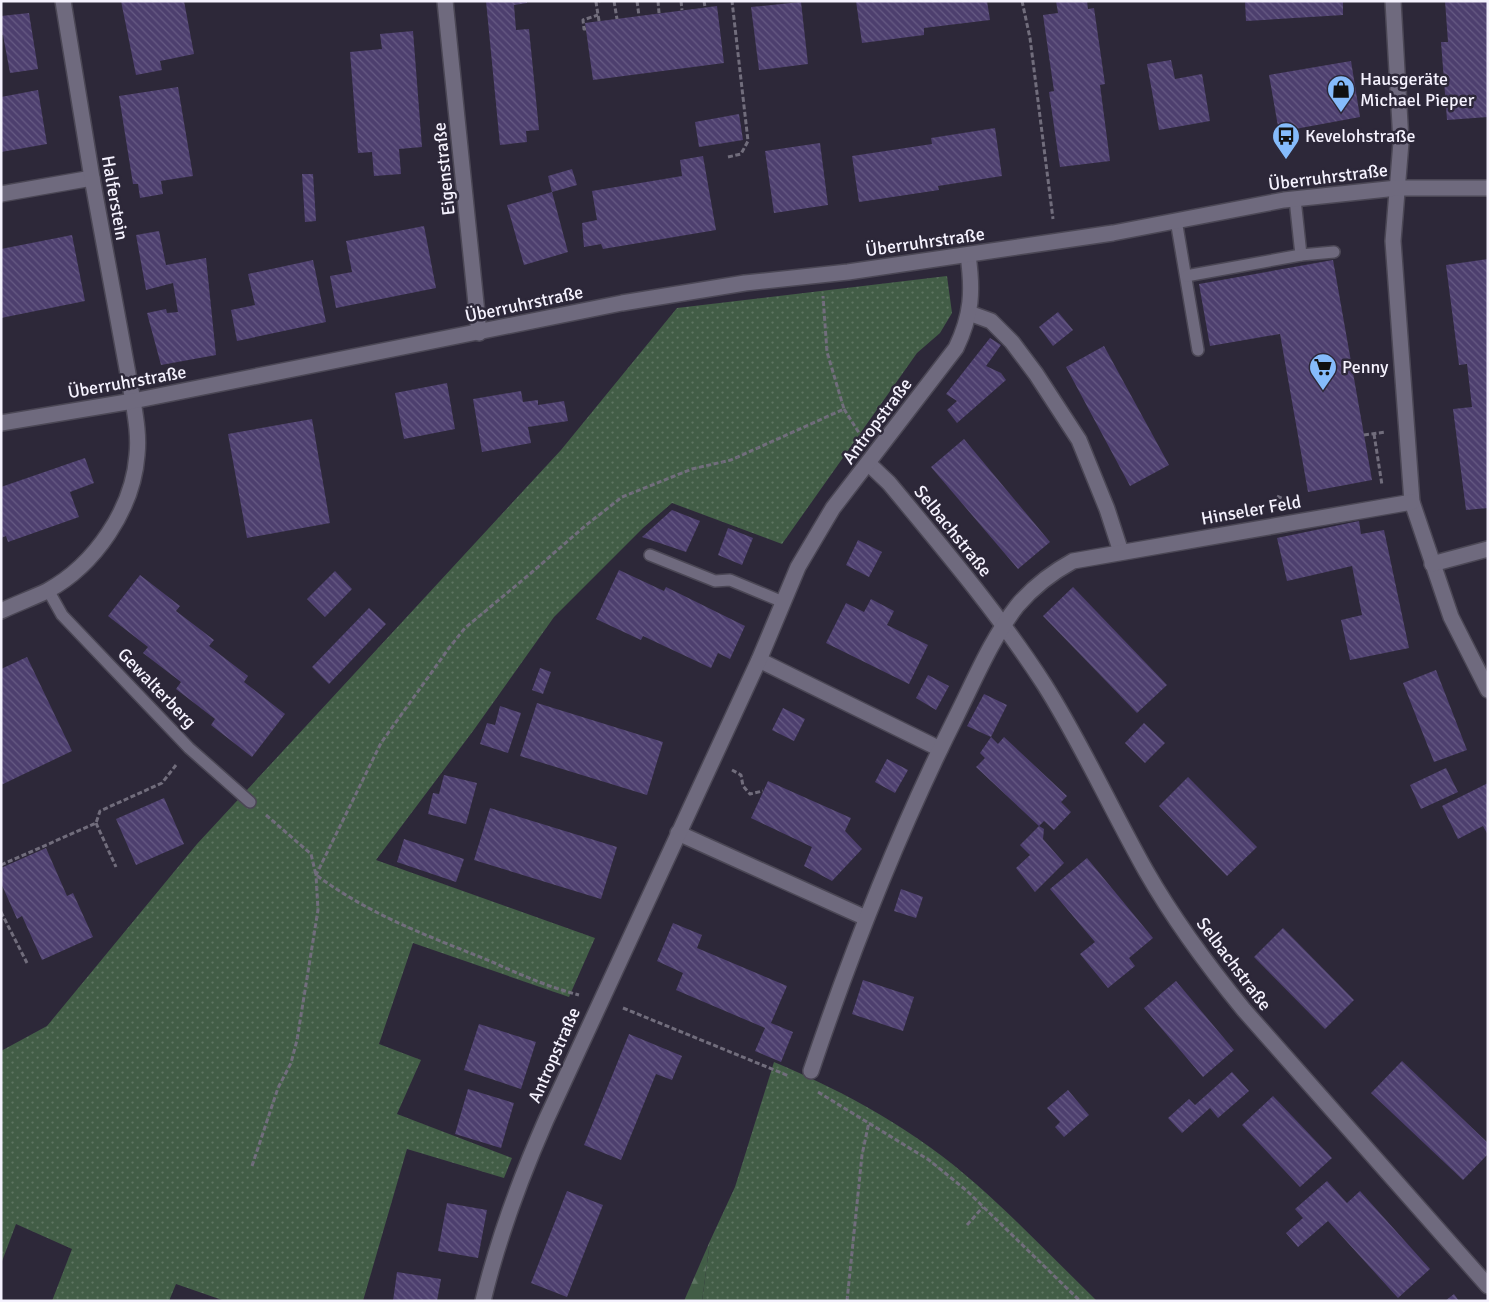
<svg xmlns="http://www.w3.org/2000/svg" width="1489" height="1302" viewBox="0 0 1489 1302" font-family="Signika,sans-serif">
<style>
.grass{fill:url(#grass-dots)}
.forest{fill:url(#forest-firs)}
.building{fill:url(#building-back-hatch)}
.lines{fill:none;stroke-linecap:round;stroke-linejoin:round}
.service-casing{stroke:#4b4755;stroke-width:14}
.minor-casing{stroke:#4b4755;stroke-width:18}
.secondary-casing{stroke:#4b4755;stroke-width:18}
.path{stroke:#716d7c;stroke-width:3;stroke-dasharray:5 2.5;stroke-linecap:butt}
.service{stroke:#6f6a7e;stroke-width:11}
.minor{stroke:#6f6a7e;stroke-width:15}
.secondary{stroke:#6f6a7e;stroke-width:15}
.labels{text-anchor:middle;stroke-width:5;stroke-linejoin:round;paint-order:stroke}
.poi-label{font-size:18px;fill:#f5f2fe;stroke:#2d2839;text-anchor:start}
.street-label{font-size:18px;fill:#f5f2fe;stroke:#2d2839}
</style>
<defs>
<pattern id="grass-dots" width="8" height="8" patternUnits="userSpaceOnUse" patternTransform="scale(1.25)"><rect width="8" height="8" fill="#425d46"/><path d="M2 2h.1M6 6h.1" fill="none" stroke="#5e7562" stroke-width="1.8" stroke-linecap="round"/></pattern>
<pattern id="forest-firs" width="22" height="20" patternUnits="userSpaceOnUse" patternTransform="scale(1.25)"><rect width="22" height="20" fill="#425d46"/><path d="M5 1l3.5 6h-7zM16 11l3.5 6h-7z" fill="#5e7562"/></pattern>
<pattern id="building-back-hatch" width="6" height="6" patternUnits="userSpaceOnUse" patternTransform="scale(1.25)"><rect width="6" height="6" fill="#4d3f6e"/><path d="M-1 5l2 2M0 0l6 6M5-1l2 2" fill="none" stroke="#675b84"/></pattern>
</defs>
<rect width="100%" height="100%" fill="#2d2839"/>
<!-- grass -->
<g class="grass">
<polygon points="947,276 952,313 940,333 917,353 782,544 672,503 643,528 554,617 473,731 376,860 595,938 569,997 413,943 379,1044 421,1060 397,1114 512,1158 504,1178 407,1149 363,1301 225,1301 176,1284 169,1301 52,1301 72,1249 16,1224 1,1264 1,1051 47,1026 197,844 561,450 677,308"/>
<path d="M 774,1062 C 846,1092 918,1132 976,1184 C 1018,1221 1057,1262 1097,1301 L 702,1301 L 710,1241 L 735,1187 Z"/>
</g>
<!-- forest -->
<polygon class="forest" points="710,1241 702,1301 684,1301"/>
<!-- building -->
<g class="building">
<polygon points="121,1 184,1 194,54 160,61 162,70 136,75"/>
<polygon points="486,1 527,1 527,3 514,5 516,30 529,29 539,130 526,131 527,142 500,145"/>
<polygon points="856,1 987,1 990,20 924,28 924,35 862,43"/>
<polygon points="1056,1 1087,1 1088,9 1094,8 1105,84 1100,85 1110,161 1060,167 1049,92 1054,91 1043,15 1058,13"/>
<polygon points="1245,1 1343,1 1343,15 1246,21"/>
<polygon points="1445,1 1488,1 1488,117 1447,120 1441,42 1448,42"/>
<polygon points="801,2 808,64 759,70 751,7"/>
<polygon points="717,6 724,63 593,80 585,23"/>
<polygon points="29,13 38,69 10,73 3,35 1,35 1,16"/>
<polygon points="413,31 422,147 399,149 401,174 374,176 372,152 358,153 350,52 382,49 380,34"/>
<polygon points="1171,60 1175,79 1202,74 1210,121 1159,130 1147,64"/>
<polygon points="1351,61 1360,117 1279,132 1269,75"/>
<polygon points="178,87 193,176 161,181 163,194 140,198 138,184 133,184 119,96"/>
<polygon points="38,90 47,144 1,152 1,97"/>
<polygon points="739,114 743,140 699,147 695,122"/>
<polygon points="995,128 1002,176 938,186 939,190 859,202 852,156 932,144 931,138"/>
<polygon points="820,143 828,205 774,213 765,151"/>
<polygon points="703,156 716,230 603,249 601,244 584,247 582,223 597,220 592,191 682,176 680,160"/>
<polygon points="572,169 577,185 552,192 568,252 524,265 507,205 552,192 548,176"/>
<polygon points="302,174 313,174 316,221 305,222"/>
<polygon points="424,226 436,288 336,308 330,276 352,272 346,241"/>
<polygon points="159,231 166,265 206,258 216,355 161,365 147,313 166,309 167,313 178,312 173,283 146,290 136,235"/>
<polygon points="72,235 85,301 1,318 1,249"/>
<polygon points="1488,259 1488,508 1466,510 1453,409 1472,407 1467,364 1459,365 1446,265"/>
<polygon points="313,260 326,322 237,341 231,310 255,305 248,274"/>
<polygon points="1333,260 1372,480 1308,492 1280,334 1210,346 1199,284"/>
<polygon points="1058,312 1073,330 1053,346 1039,327"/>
<polygon points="990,338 1001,345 986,366 1001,373 1006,380 957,423 947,410 957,401 946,394"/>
<polygon points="1104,346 1169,465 1130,486 1066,367"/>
<polygon points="447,383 455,429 404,439 395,393"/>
<polygon points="521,391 523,402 538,400 538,405 564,401 568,421 528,427 531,443 482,452 473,399"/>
<polygon points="312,419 330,523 247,538 228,434"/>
<polygon points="964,439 1050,542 1018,569 931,467"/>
<polygon points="85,458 94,483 70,492 79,517 8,542 6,536 1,538 1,487"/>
<polygon points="672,510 700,521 686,552 642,537"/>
<polygon points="1359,521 1361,534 1384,530 1409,648 1350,660 1341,620 1362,615 1352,566 1287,581 1277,538"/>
<polygon points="728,528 753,538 742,565 718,555"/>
<polygon points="858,540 882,552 869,577 846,565"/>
<polygon points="619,570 664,591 666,587 745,626 730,659 718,653 711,668 643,636 641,640 596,619"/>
<polygon points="335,571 352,589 325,617 307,599"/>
<polygon points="140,575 180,606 176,611 214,640 209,646 248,676 244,682 285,714 252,757 211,725 215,719 176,689 181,682 143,653 148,647 108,616"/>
<polygon points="1073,587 1167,685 1137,713 1043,616"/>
<polygon points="871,599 894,611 887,625 928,645 909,684 826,643 846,603 864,612"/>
<polygon points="369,608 386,624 329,684 312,667"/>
<polygon points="27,657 72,751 1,785 1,669"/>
<polygon points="540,668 551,672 543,694 532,690"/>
<polygon points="1436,670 1467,750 1434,762 1403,683"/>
<polygon points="928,675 949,686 936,710 916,698"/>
<polygon points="984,694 1007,705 991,737 967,726"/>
<polygon points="537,703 663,742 647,795 520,756"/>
<polygon points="500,706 521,713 508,753 480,744 487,723 495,725"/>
<polygon points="783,708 805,719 794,741 772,730"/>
<polygon points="1144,723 1165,743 1145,763 1125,743"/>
<polygon points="991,737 998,744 1004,737 1067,796 1061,802 1071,812 1054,830 1044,821 1039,826 976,767 985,758 980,753"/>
<polygon points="887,759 908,770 895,793 875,782"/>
<polygon points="1446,768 1458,792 1421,809 1410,785"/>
<polygon points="444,775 477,783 466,824 428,814 433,793 439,794"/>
<polygon points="1188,777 1257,847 1227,876 1159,806"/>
<polygon points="768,781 851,818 845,831 862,849 832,881 804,866 812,847 751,818"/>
<polygon points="1488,783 1488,835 1483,826 1458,839 1442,806"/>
<polygon points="164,798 184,844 136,865 116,819"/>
<polygon points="490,808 617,847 601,899 474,860"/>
<polygon points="1039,826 1044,829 1043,839 1064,863 1035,892 1016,868 1030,855 1020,845"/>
<polygon points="404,839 464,859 456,882 397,862"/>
<polygon points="46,848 67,896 73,893 93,937 42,960 22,916 17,919 1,883 1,868"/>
<polygon points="1087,858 1153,938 1129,958 1135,966 1108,988 1080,954 1095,942 1050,889"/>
<polygon points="901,889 923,897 916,918 894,911"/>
<polygon points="673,923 702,935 697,948 787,986 771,1023 793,1032 781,1062 755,1051 765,1028 676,990 683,973 657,961"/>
<polygon points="1283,928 1354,1000 1325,1029 1254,957"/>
<polygon points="863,980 914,997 903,1031 852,1014"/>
<polygon points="1176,981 1234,1050 1203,1077 1144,1008"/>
<polygon points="479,1024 536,1042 521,1089 464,1070"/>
<polygon points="629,1034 682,1056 672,1080 656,1074 621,1160 584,1145"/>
<polygon points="1402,1061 1488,1143 1488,1154 1463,1180 1371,1093"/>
<polygon points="1232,1072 1249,1091 1218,1118 1210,1108 1182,1133 1168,1118 1189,1099 1195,1105"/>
<polygon points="468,1089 514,1103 501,1148 455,1134"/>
<polygon points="1068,1090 1089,1115 1064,1137 1055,1127 1060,1122 1047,1108"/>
<polygon points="1273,1096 1332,1158 1300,1187 1242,1125"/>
<polygon points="1327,1181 1347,1203 1360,1191 1430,1269 1398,1298 1328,1221 1298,1247 1286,1233 1303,1218 1295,1209"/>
<polygon points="567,1191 603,1205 567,1297 531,1283"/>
<polygon points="447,1203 487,1210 478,1258 438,1251"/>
<polygon points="397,1272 441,1279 437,1301 393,1301"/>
<polygon points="1454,1294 1459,1301 1445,1301"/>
</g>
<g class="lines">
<!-- service casing -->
<g class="service-casing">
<g id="service">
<polyline points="1295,199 1301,255"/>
<polyline points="1176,220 1198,350"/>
<polyline points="1186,276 1301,255 1334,252"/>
<polyline points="650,555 715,581 730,580 783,602"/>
<polyline points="48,590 62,615 189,748 250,802"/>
</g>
</g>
<!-- minor casing -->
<g class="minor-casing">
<g id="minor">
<polyline points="445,1 479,333"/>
<polyline points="1393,1 1401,142 1393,241 1412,502 1451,617 1488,690"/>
<polyline points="1,194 92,178"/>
<polyline points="969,313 991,321 1012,342 1036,374 1079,440 1107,509 1121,552"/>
<path d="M 869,464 L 889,483 C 943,548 998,613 1044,684 C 1082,744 1111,809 1146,871 C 1174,920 1208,966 1244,1010 L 1488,1286"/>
<polyline points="1432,564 1488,549"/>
<path d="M 1,611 C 16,604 32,598 47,591 C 95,565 133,509 137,455 C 139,437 136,419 133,401 L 92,178 L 63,1"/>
<polyline points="759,660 940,749"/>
<polyline points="678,833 866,918"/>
<path d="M 811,1071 C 852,950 899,830 957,715 C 975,679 992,638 1017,606 C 1033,587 1051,573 1073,561 L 1412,502"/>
<path d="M 483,1301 C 498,1238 520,1179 546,1120 L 759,660 L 798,567 L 833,508 L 956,348 C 972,315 973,291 968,255"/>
</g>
</g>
<!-- secondary casing -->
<g class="secondary-casing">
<polyline id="secondary" points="1,423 133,401 622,303 745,283 848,272 1113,233 1284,200 1397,188 1488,188"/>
</g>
<!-- path -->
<g class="path">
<polyline points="614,1 617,19"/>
<polyline points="637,1 639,16"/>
<polyline points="658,1 659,13"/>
<polyline points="681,1 682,10"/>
<polyline points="704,1 705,7"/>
<polyline points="1022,1 1030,38 1053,219"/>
<polyline points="599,21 596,2 600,1"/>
<polyline points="586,29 584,29 583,20 598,15"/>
<polyline points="728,157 741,154 748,141 732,1"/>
<polyline points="844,409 861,436"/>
<polyline points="1374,434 1382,485"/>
<polyline points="1364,435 1386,432"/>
<polyline points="1277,496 1286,500"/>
<polyline points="732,770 741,775 743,786 750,794 763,791"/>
<path d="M 266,815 L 311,854 L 316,875 C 372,916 426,935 490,961 C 519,974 548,987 579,995"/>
<polyline points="96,823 116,867"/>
<polyline points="1,865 96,823 100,811 162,783 176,765"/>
<polyline points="1,912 27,963"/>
<polyline points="623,1008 789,1076"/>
<polyline points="818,1092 929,1160 967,1191 1080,1301"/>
<polyline points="252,1166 278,1088 291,1063 297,1040 318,910 316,875 381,743 449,648 465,628 531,573 585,526 622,497 692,469 731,460 844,409 827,352 823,296"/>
<polyline points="967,1225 983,1207"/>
<polyline points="847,1301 862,1155 869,1122"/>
</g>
<!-- service -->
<use href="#service" class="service"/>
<!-- minor -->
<use href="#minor" class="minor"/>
<!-- secondary -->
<use href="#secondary" class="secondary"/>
</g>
<!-- icons -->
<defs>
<g id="shop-pin" transform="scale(1.4375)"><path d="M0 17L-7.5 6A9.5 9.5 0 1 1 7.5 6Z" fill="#85bbfb" stroke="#2d2839"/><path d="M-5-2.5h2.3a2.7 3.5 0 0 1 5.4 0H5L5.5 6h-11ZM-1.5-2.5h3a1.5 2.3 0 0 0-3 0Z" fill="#111"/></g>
<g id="bus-pin" transform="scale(1.4375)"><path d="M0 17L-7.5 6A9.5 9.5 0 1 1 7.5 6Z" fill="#85bbfb" stroke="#2d2839"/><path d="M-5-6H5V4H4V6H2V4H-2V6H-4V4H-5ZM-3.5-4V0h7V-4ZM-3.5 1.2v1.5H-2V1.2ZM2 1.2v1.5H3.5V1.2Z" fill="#111"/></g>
<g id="supermarket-pin" transform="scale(1.4375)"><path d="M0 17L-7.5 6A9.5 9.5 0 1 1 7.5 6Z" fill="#85bbfb" stroke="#2d2839"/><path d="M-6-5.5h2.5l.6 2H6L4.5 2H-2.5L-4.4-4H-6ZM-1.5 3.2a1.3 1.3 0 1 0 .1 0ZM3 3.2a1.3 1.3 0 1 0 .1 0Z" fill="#111"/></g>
</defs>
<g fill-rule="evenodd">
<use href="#shop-pin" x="1341" y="89"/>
<use href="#bus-pin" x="1286" y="136"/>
<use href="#supermarket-pin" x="1323" y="367"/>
</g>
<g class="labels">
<!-- poi labels -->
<g class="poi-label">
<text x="1360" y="85">Hausgeräte<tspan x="1360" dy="21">Michael Pieper</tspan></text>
<text x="1305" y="142">Kevelohstraße</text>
<text x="1342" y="373">Penny</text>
</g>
<!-- street labels -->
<g class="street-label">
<text transform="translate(444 169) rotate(-96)" y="6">Eigenstraße</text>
<text transform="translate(1328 177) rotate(-7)" y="6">Überruhrstraße</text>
<text transform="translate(115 198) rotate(80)" y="6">Halferstein</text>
<text transform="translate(925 242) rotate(-8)" y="6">Überruhrstraße</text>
<text transform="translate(524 304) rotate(-12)" y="6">Überruhrstraße</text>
<text transform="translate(127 382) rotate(-10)" y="6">Überruhrstraße</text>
<text transform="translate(877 421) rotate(-53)" y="6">Antropstraße</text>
<text transform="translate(1251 510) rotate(-10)" y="6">Hinseler Feld</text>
<text transform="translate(953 531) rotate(51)" y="6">Selbachstraße</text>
<text transform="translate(157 688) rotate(46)" y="6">Gewalterberg</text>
<text transform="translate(1234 964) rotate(53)" y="6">Selbachstraße</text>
<text transform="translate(554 1055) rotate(-66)" y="6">Antropstraße</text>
</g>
</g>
<!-- border -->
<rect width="1489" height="1302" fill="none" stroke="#f5f2fe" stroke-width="5"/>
</svg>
